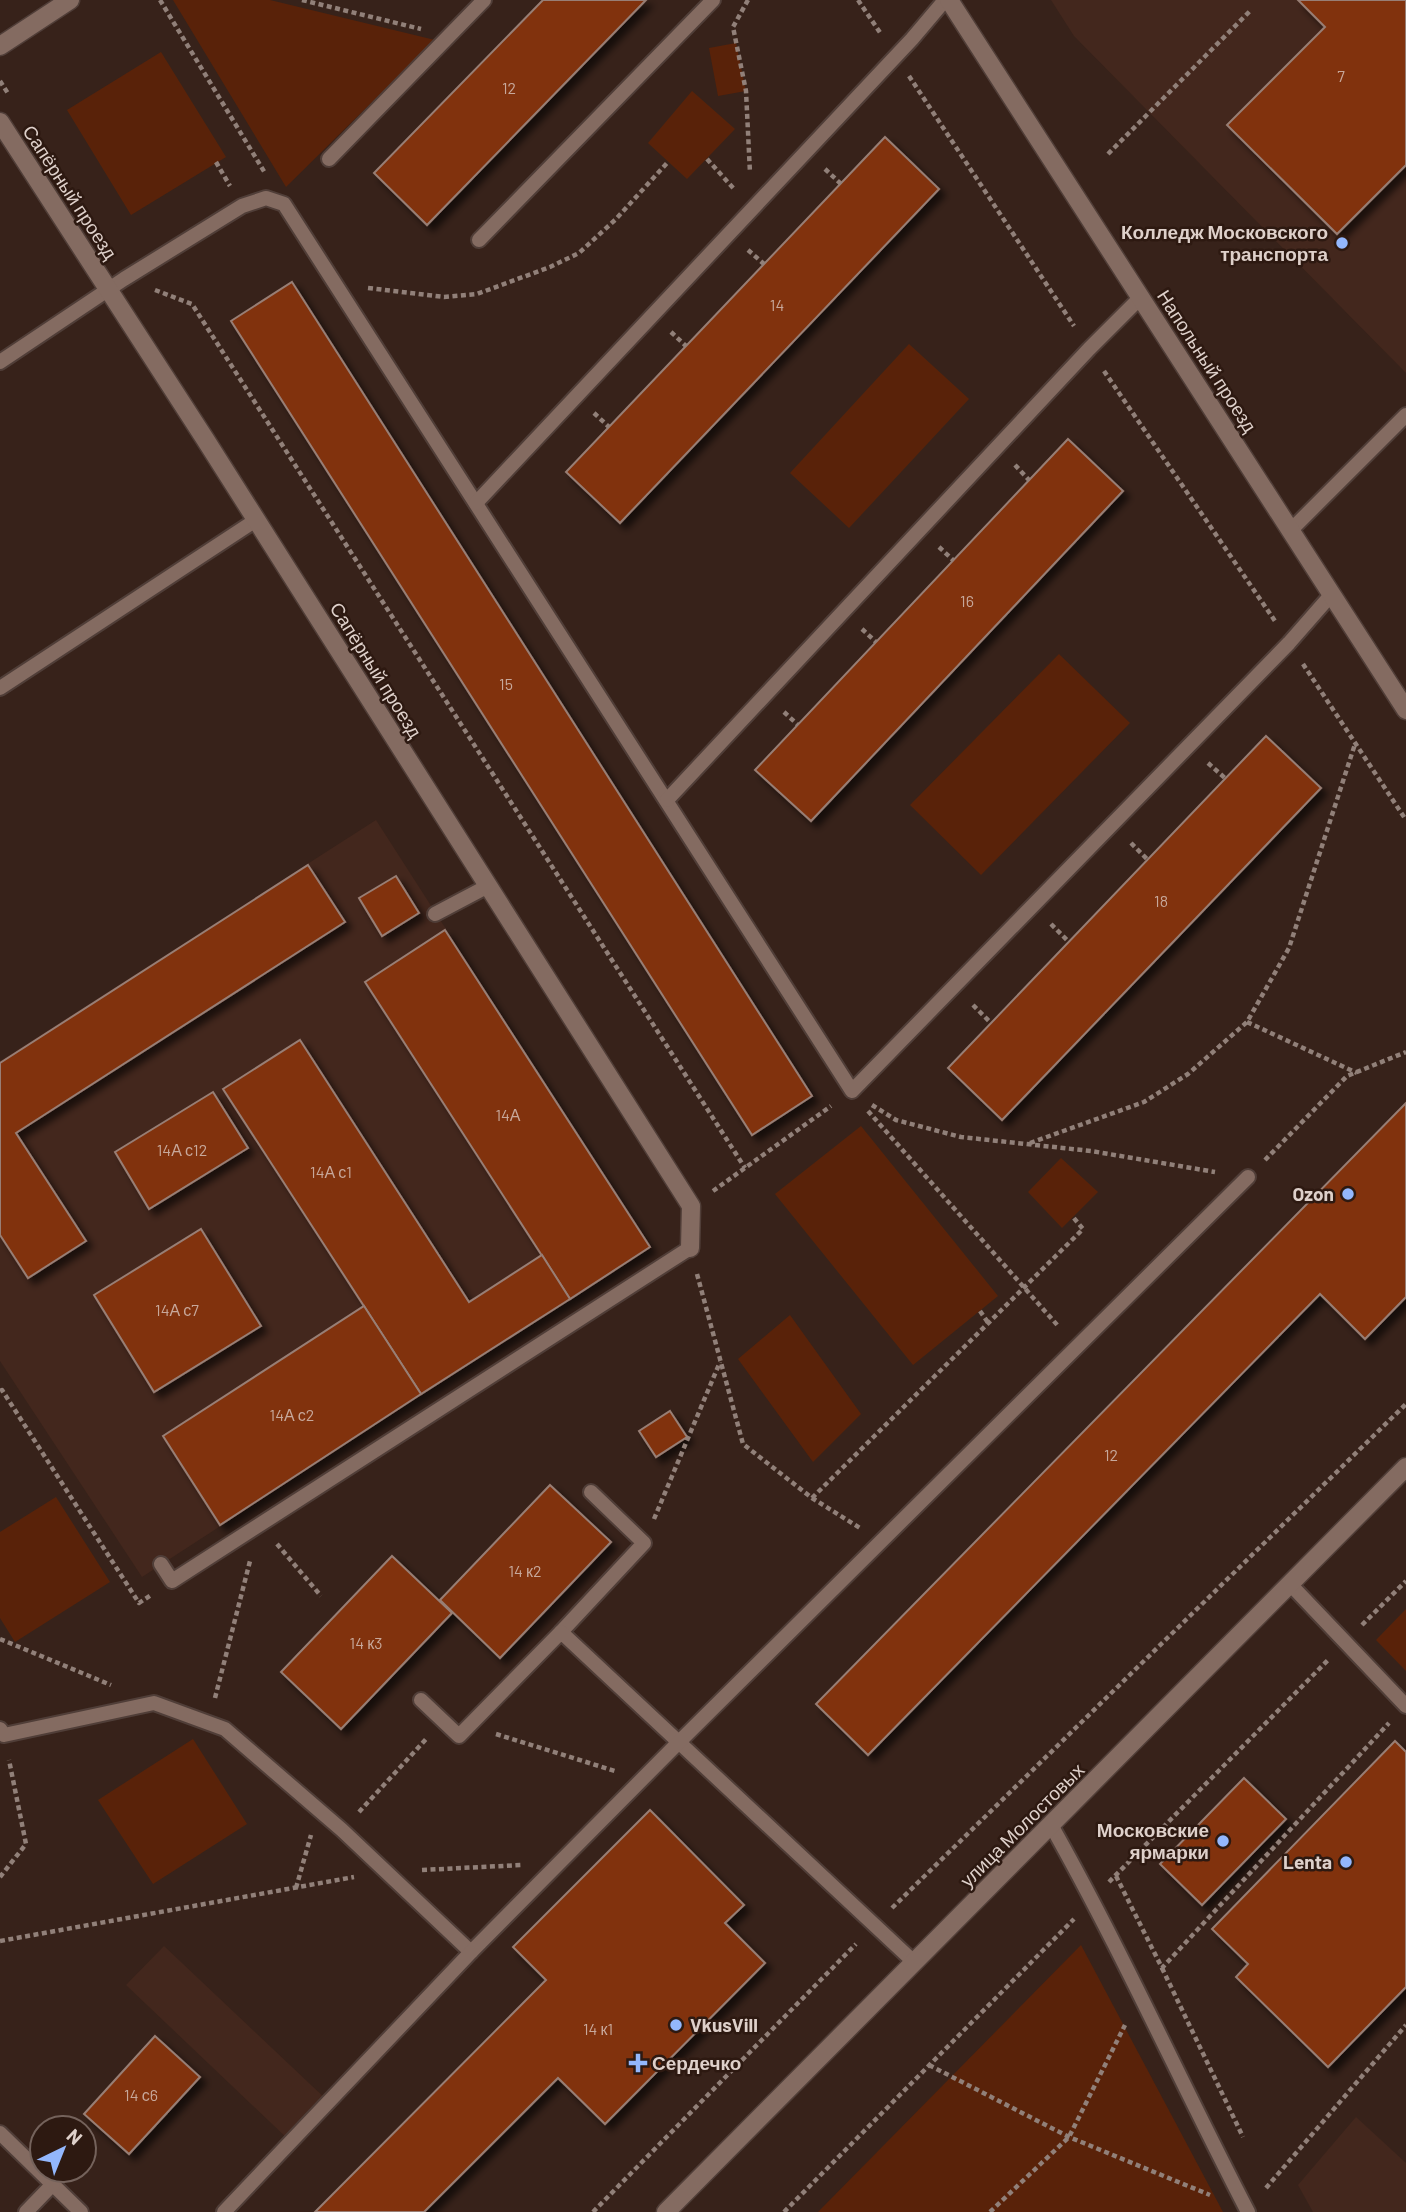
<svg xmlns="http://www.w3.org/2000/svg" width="1406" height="2212" viewBox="0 0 1406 2212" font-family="Barlow,sans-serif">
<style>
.built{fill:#43271d}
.green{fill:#592209}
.building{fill:#81320d;stroke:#987e74;stroke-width:2;filter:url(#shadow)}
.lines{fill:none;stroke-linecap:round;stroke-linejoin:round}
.lane-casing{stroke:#503e38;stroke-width:18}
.street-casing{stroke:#503e38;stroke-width:21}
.secondary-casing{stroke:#503e38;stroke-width:21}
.path{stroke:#918079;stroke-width:4.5;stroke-dasharray:5 3.5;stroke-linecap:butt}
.lane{stroke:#846b61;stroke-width:14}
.street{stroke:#846b61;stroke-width:18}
.secondary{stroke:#846b61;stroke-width:18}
.poi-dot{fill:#93b7fd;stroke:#2d1911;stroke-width:2.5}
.labels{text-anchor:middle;stroke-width:5;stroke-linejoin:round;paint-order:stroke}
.number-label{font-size:16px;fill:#c7a89b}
.street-label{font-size:19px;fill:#ded0ca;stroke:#2d1911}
.poi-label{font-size:19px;font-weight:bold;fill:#ded0ca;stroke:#2d1911;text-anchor:end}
</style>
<defs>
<filter id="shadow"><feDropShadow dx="6" dy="6" stdDeviation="3.5" flood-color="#0009"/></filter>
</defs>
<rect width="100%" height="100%" fill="#37221a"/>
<!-- built -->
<g class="built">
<polygon points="1051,0 1406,0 1406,373 1074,36"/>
<polygon points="376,820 650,1247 142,1577 0,1361 0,1061"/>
<polygon points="164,1946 329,2102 291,2142 126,1985"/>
<polygon points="1356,2117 1406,2163 1406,2212 1313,2212 1298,2185"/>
</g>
<!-- green -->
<g class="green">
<polygon points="173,0 270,0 435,40 286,187"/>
<polygon points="736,43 746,91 718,96 709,48"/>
<polygon points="161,52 226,157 131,215 67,110"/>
<polygon points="692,91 735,129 687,179 648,143"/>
<polygon points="909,344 969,399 849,528 790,473"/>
<polygon points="1059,654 1130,723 981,875 910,805"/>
<polygon points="861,1126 998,1296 913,1365 775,1194"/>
<polygon points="1061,1158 1098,1192 1062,1228 1028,1192"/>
<polygon points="790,1315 861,1414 813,1462 738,1359"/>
<polygon points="56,1497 110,1582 15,1642 0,1618 0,1532"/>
<polygon points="1406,1609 1406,1671 1376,1640"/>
<polygon points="193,1739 247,1824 153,1884 98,1800"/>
<polygon points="1081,1945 1223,2212 818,2212"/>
</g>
<!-- building -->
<g class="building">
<polygon points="543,0 646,0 427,225 374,173"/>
<polygon points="1298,0 1406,0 1406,165 1337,234 1227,125 1325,27"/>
<polygon points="885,137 939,189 620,523 566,472"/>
<polygon points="292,282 812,1096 752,1135 231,321"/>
<polygon points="1068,439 1123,491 811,821 755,770"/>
<polygon points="1266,736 1321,788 1002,1120 948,1068"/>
<polygon points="308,865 345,922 16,1133 86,1241 28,1278 0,1235 0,1063"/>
<polygon points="396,876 419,913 382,936 359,898"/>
<polygon points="445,930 650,1247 570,1299 365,982"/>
<polygon points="300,1040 469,1302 542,1255 570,1299 421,1394 223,1089"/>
<polygon points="213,1092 248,1148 149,1209 115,1152"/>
<polygon points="1406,1103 1406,1297 1365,1339 1320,1294 868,1755 816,1704"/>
<polygon points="201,1229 261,1326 154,1392 94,1295"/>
<polygon points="364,1306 421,1394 220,1525 163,1436"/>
<polygon points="670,1411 687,1437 656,1457 639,1431"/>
<polygon points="550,1485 611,1542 500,1658 440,1600"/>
<polygon points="392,1556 452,1613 341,1729 281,1672"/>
<polygon points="1395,1741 1406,1752 1406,1987 1328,2067 1236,1977 1248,1964 1212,1929"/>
<polygon points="1244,1778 1286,1819 1202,1905 1160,1864"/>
<polygon points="650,1810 744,1905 725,1923 765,1963 605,2124 558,2078 424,2212 315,2212 546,1980 513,1947"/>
<polygon points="155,2036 200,2077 129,2154 84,2114"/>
</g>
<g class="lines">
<!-- lane casing -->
<g class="lane-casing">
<g id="lane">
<polyline points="329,159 484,0"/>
<polyline points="479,240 713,0"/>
<polyline points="0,362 124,279 242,206 266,198 284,204 852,1091 1289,643 1331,595"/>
<polyline points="476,503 912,39 945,0"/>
<polyline points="1291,530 1406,415"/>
<polyline points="0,688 256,520"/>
<polyline points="667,800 1089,349 1141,297"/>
<polyline points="435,914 488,886"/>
<polyline points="161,1564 172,1581 690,1248"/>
<polyline points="1290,1584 1406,1706"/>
<polyline points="561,1632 644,1543 591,1492"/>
<polyline points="421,1700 459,1736 561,1632 915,1963"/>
<polyline points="0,1729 4,1735 154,1703 225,1729 342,1830 471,1952"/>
<path d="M 1051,1825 C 1122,1951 1181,2083 1248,2212"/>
<polyline points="0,2133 81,2212"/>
<polyline points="26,2212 53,2184"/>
<polyline points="224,2212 471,1952 679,1742 1248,1177"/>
</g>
</g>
<!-- street casing -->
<g class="street-casing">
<g id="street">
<polyline points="0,46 70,0"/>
<polyline points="0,122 205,439 691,1206 690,1248"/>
</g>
</g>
<!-- secondary casing -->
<g class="secondary-casing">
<g id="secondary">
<polyline points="949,0 1406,710"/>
<polyline points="666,2212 1406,1467"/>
</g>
</g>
<!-- path -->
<g class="path">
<polyline points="160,0 265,173"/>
<polyline points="302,0 421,29"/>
<polyline points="748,0 733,27 746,91 750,173"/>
<polyline points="858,0 881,34"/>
<polyline points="909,76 1074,326"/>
<polyline points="0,81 9,95"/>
<polyline points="1108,154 1250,11"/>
<polyline points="707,159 735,190"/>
<polyline points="216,162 230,186"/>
<polyline points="825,169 841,184"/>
<polyline points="748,250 764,264"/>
<polyline points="368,288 444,297 477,294 550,267 579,253 615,220 668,162"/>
<polyline points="155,290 192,304 745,1168"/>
<polyline points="671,332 686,346"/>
<polyline points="1104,371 1275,621"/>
<polyline points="594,413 609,427"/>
<polyline points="1015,465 1029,480"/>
<polyline points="939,547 953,560"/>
<polyline points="862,629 876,642"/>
<polyline points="1303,664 1406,820"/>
<polyline points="784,712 798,725"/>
<polyline points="1208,763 1226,779"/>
<polyline points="1131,843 1148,860"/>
<polyline points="1051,924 1069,942"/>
<polyline points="973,1005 991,1023"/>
<polyline points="1247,1022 1357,1073"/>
<polyline points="872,1105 896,1120 961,1137 1091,1151 1215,1172"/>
<polyline points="868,1111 1059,1327"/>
<polyline points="1030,1143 1144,1102 1188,1074 1247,1022 1289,948 1355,744"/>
<polyline points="1265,1160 1347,1076 1406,1052"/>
<polyline points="713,1191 831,1106"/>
<polyline points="697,1274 743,1444 812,1498 860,1528"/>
<polyline points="980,1311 989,1324"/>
<polyline points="0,1391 2,1390 139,1603 151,1595"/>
<polyline points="812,1498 1083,1229 1073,1217"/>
<polyline points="654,1519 720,1362"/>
<polyline points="277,1544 321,1596"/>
<polyline points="1362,1625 1406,1581"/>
<polyline points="0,1639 111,1685"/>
<polyline points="215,1698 250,1561"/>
<polyline points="496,1734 615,1771"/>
<polyline points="359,1812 427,1738"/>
<polyline points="422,1870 521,1865"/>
<polyline points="1116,1876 1162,1968 1389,1723"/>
<polyline points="0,1877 26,1844 9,1760"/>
<polyline points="1109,1882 1329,1659"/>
<polyline points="296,1888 311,1835"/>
<polyline points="892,1908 1406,1404"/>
<polyline points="0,1941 354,1877"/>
<polyline points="1162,1968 1243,2137"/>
<polyline points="929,2065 1069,2137 1210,2195"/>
<polyline points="1266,2188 1406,2025"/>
<polyline points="593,2212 856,1944"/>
<polyline points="784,2212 1074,1919"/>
<polyline points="990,2212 1069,2137 1125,2025"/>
</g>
<!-- lane -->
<use href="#lane" class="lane"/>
<!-- street -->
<use href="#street" class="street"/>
<!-- secondary -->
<use href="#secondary" class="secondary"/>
</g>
<!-- markers -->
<g class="poi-dot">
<circle cx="1342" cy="243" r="7"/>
<circle cx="1348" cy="1194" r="7"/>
<circle cx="1223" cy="1841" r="7"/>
<circle cx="1346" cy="1862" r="7"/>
<circle cx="676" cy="2025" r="7"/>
<path d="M634.5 2052.5h7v7h7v7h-7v7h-7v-7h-7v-7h7z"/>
</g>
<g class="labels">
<!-- number labels -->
<g class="number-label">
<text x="1341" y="82">7</text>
<text x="509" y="94">12</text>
<text x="777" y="311">14</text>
<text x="967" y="607">16</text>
<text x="506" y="690">15</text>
<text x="1161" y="907">18</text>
<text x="508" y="1121">14А</text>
<text x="182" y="1156">14А с12</text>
<text x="331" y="1178">14А с1</text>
<text x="177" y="1316">14А с7</text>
<text x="292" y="1421">14А с2</text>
<text x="1111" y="1461">12</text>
<text x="525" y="1577">14 к2</text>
<text x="366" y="1649">14 к3</text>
<text x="598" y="2035">14 к1</text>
<text x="141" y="2101">14 с6</text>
</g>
<!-- street labels -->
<g class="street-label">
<text transform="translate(70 192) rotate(57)" y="7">Сапёрный проезд</text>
<text transform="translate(1207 361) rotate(57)" y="7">Напольный проезд</text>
<text transform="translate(376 670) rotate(58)" y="7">Сапёрный проезд</text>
<text transform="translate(1022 1825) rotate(-45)" y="7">улица Молостовых</text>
</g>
<!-- poi labels -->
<g class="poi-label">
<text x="1328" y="239">Колледж Московского<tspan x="1328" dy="22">транспорта</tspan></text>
<text x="1334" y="1201">Ozon</text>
<text x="1209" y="1837">Московские<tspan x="1209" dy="22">ярмарки</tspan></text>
<text x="1332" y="1869">Lenta</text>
<text x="690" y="2032" text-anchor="start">VkusVill</text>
<text x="652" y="2070" text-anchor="start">Сердечко</text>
</g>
</g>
<!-- north arrow -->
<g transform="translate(63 2149) rotate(43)"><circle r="33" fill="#2d1911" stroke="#74625b" stroke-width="2"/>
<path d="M0-5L12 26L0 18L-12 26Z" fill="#93b7fd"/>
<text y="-10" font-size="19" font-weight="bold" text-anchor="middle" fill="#ded0ca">N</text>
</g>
</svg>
